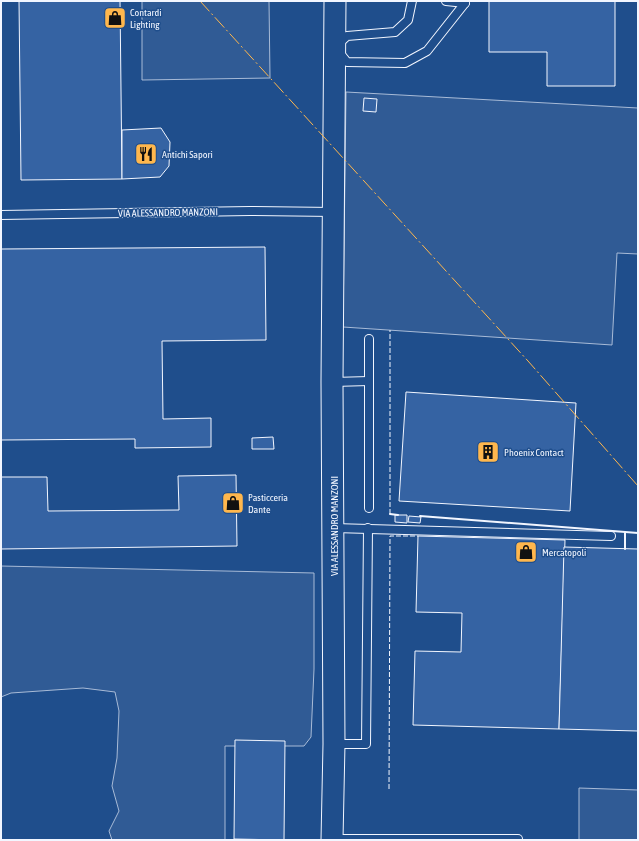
<svg xmlns="http://www.w3.org/2000/svg" width="639" height="841" viewBox="0 0 639 841" font-family="'Asap Condensed',sans-serif">
<style>
.built{fill:#305b95;stroke:#a8bbd7}
.building{fill:#3563a3;stroke:#f2f6ff}
.lines{fill:none;stroke-linecap:round;stroke-linejoin:round}
.lane-casing{stroke:#f2f6ff;stroke-width:10}
.secondary-casing{stroke:#f2f6ff;stroke-width:23}
.lane{stroke:#1f4e8c;stroke-width:8}
.secondary{stroke:#1f4e8c;stroke-width:21}
.fence{stroke:#f2f6ff;stroke-width:1;stroke-dasharray:5 2;stroke-linecap:butt}
.wall{stroke:#f2f6ff;stroke-width:2}
.power{stroke:#ffb74d;stroke-width:1;stroke-dasharray:14 3 2 3;stroke-linecap:butt}
.labels{text-anchor:middle;stroke-width:3;stroke-linejoin:round;paint-order:stroke}
.poi-label{font-size:10px;fill:#f2f6ff;stroke:#1f4e8c;text-anchor:start}
.street-label{font-size:10px;fill:#f2f6ff;stroke:#1f4e8c}
</style>
<rect width="100%" height="100%" fill="#1f4e8c"/>
<!-- built -->
<g class="built">
<polygon points="142,1 269,1 270,78 142,80"/>
<polygon points="346,92 638,108 638,254 617,253 612,345 343,327"/>
<polygon points="1,566 314,573 314,669 311,737 304,746 225,746 225,840 112,840 109,831 119,811 112,786 117,758 119,711 115,692 83,688 11,693 1,697"/>
<polygon points="579,788 638,790 638,840 579,840"/>
</g>
<!-- building -->
<g class="building">
<polygon points="19,1 120,1 122,179 21,180"/>
<polygon points="489,1 615,1 615,86 547,86 547,52 489,52"/>
<polygon points="364,98 377,99 376,112 363,111"/>
<polygon points="161,128 170,142 169,166 160,177 122,179 122,130"/>
<polygon points="265,247 266,340 162,341 163,419 211,418 211,447 135,448 135,439 1,440 1,249"/>
<polygon points="406,392 576,403 570,511 399,501"/>
<polygon points="273,437 274,449 252,449 252,438"/>
<polygon points="236,475 237,546 1,549 1,477 47,477 48,511 179,510 178,476"/>
<polygon points="395,515 407,515 407,523 395,522"/>
<polygon points="409,516 421,517 420,523 408,522"/>
<polygon points="418,536 565,540 559,729 413,725 415,651 461,652 462,613 416,612"/>
<polygon points="564,547 638,549 638,731 559,729"/>
<polygon points="235,740 285,741 284,840 234,839"/>
</g>
<g class="lines">
<!-- lane casing -->
<g class="lane-casing">
<g id="lane">
<polyline points="412,1 408,20 395,32 347,36 335,47 347,62 405,63 427,51 465,3"/>
<polyline points="446,1 465,3 465,1"/>
<polyline points="1,215 250,211 334,212"/>
<polyline points="333,382 369,381"/>
<polyline points="369,508 369,339"/>
<polyline points="334,528 611,536"/>
<polyline points="335,744 366,744 368,528"/>
<polyline points="333,839 518,839"/>
</g>
</g>
<!-- secondary casing -->
<g class="secondary-casing">
<polyline id="secondary" points="332,840 334,744 332,382 335,1"/>
</g>
<!-- lane -->
<use href="#lane" class="lane"/>
<!-- secondary -->
<use href="#secondary" class="secondary"/>
<!-- fence -->
<g class="fence">
<polyline points="390,514 390,330"/>
<polyline points="389,789 390,536 418,536"/>
</g>
<!-- wall -->
<g class="wall">
<polyline points="390,514 398,515"/>
<polyline points="420,516 638,533"/>
<polyline points="625,549 625,532"/>
</g>
<!-- power -->
<polyline class="power" points="200,1 528,361 638,486"/>
</g>
<!-- icons -->
<defs>
<g id="shop-square" transform="scale(1.15)"><rect x="-9" y="-9" width="18" height="18" rx="4" fill="#ffb74d" stroke="#1f4e8c"/><path d="M-5-2.5h2.3a2.7 3.5 0 0 1 5.4 0H5L5.5 6h-11ZM-1.5-2.5h3a1.5 2.3 0 0 0-3 0Z" fill="#111"/></g>
<g id="restaurant-square" transform="scale(1.15)"><rect x="-9" y="-9" width="18" height="18" rx="4" fill="#ffb74d" stroke="#1f4e8c"/><path d="M-5-6h1v4h1v-4h1v4h1v-4h1v5L-1.5 .5V6h-2V.5L-5-1ZM5-6V6H3V1.5H1.5Q1.5-4 5-6Z" fill="#111"/></g>
<g id="building-square" transform="scale(1.15)"><rect x="-9" y="-9" width="18" height="18" rx="4" fill="#ffb74d" stroke="#1f4e8c"/><path d="M-4-6H4V6H1V3H-1V6H-4ZM-2.5-4.3h1.7v1.8h-1.7ZM.8-4.3h1.7v1.8H.8ZM-2.5-1h1.7V.8h-1.7ZM.8-1h1.7V.8H.8Z" fill="#111"/></g>
</defs>
<g fill-rule="evenodd">
<use href="#shop-square" x="115" y="18"/>
<use href="#restaurant-square" x="146" y="154"/>
<use href="#building-square" x="488" y="452"/>
<use href="#shop-square" x="233" y="503"/>
<use href="#shop-square" x="526" y="552"/>
</g>
<g class="labels">
<!-- poi labels -->
<g class="poi-label">
<text x="130" y="16">Contardi<tspan x="130" dy="12">Lighting</tspan></text>
<text x="162" y="158">Antichi Sapori</text>
<text x="504" y="456">Phoenix Contact</text>
<text x="248" y="501">Pasticceria<tspan x="248" dy="12">Dante</tspan></text>
<text x="542" y="556">Mercatopoli</text>
</g>
<!-- street labels -->
<g class="street-label">
<text transform="translate(168 212) rotate(-1)" y="4">VIA ALESSANDRO MANZONI</text>
<text transform="translate(334 526) rotate(-90)" y="4">VIA ALESSANDRO MANZONI</text>
</g>
</g>
<!-- border -->
<rect width="639" height="841" fill="none" stroke="#f2f6ff" stroke-width="4"/>
</svg>
